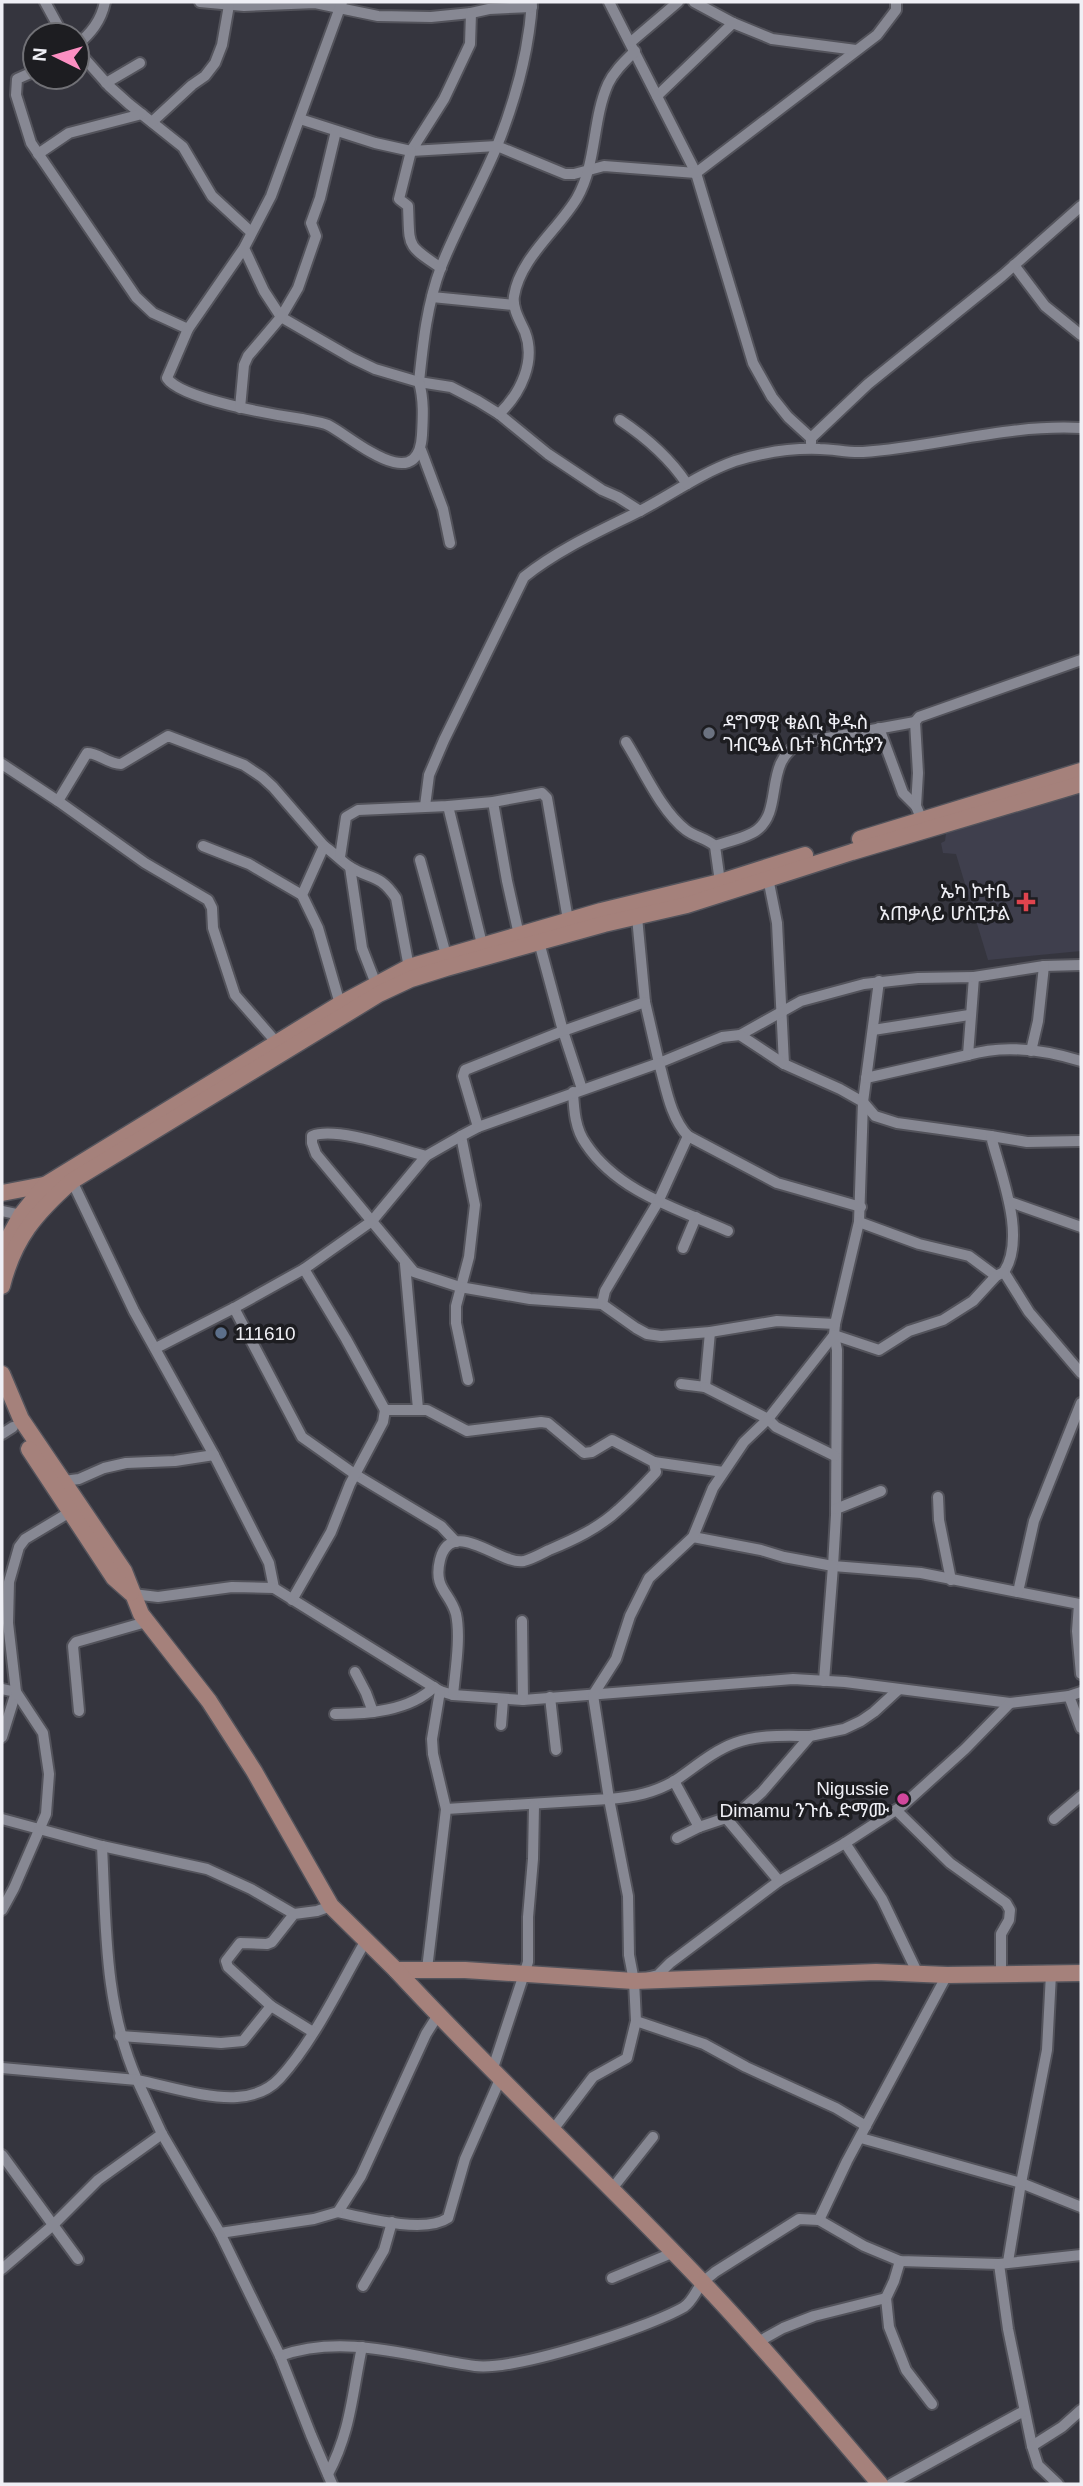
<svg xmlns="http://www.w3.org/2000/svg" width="1083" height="2486" viewBox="0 0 1083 2486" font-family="Arial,'Noto Sans Ethiopic',sans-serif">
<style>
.built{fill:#3f3f4d}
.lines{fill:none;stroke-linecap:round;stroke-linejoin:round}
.street-casing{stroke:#53535b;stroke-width:14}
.secondary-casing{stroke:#53535b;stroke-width:19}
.street{stroke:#878893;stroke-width:10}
.secondary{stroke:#a5817b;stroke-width:16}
.worship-dot{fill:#6b7280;stroke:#1d1d21;stroke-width:2.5}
.health-dot{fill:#e0444e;stroke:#1d1d21;stroke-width:2.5}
.service-dot{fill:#5c6f8a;stroke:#1d1d21;stroke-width:2.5}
.hotel-dot{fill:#d1479c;stroke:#1d1d21;stroke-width:2.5}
.labels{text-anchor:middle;stroke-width:7;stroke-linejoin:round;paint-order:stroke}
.poi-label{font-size:19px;fill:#efeff5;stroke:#1d1d21;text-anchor:start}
</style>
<rect width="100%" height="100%" fill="#35353e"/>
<!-- built -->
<polygon class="built" points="1081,789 1081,951 988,960 956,854 943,853 941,843 945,841 946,833"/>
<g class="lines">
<!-- street casing -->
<g class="street-casing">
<g id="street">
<polyline points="45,2 63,35"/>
<polyline points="200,2 244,6 315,3 378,16 431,17 471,13"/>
<path d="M 532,2 C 529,50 515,101 497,146 C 480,187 457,226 441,267 C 427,304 423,343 419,382 L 451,387 L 478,401 L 499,414 L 548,454 L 602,490 L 618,497 L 640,511 C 672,494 701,473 735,461 C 761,453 793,448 820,449 C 834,449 848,453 863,452 C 936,447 1008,424 1081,428"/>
<polyline points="609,2 696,173 753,363 772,397 788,417 811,438"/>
<polyline points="694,2 733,23"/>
<polyline points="532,7 489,9 471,13 470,44 444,99 411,151 497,146 565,174 574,174 604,166 696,173 877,35 896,10 896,2"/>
<polyline points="631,42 678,2"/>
<path d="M 77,45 C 91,33 101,21 105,2"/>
<polyline points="77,50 109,86 129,104 183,147 212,196 251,232"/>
<polyline points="35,71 17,79 16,95 31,143 136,297 153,313 188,329"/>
<polyline points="106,83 140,63"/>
<polyline points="657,96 733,23 772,39 856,50"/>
<path d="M 300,119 L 375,143 L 411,151 L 399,199 L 408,206 C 410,247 405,244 441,268"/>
<polyline points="152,122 192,85 205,76 215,63 222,45 229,5"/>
<polyline points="38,154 69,133 142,114"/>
<path d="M 244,248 L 264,291 L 281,317 L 352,358 L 375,369 L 419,382 C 424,400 423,417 422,435 C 418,498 352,437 328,425 C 320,422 311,421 302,419 C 275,415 180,399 167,378 L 188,329 L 244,248 L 271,196 L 342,2"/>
<polyline points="1014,265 1045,306 1081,335"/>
<polyline points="432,297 514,305"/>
<polyline points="240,408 244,365 248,356 281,317 298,288 316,236 311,223 320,198 336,131"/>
<path d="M 499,414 C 521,393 536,361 525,332 C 520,321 512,308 514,296 C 520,258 558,230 577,198 C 597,163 592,120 608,84 C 614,71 625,61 635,51"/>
<path d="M 620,420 C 647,438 669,457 687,484"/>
<polyline points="811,443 811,438 868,384 1002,276 1081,206"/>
<polyline points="421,450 443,509 450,543"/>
<polyline points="879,728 903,793 916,806"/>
<path d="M 626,742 C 643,769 661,811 686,830 C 695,837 706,838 715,846 L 720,882"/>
<polyline points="2,764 58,801 145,863 208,900 212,908 213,928 235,995 277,1043"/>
<path d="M 58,801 L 87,753 C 99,753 108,764 121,764 L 168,736 L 244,765 L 262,777 L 273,787 L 324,846 L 302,895 L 318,928 L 340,1004"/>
<polyline points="493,802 507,881 519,935"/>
<path d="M 425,806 L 429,775 L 444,740 L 524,577 C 559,549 600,531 640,511"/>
<polyline points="448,806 482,944"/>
<polyline points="924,825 916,806 918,773 915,722 919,717 1081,660"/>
<polyline points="203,846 249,864 302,895"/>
<path d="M 324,846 C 333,852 341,861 350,867 C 371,880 379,873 396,898 L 410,973"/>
<path d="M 715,846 C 726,842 749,837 757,830 C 784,810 763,762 800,743 L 915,722"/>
<polyline points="340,857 346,817 358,810 448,806 493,802 542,793 547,798 568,920"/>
<polyline points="420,860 446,955"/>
<polyline points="350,867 362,948 376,984"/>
<path d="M 768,878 L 777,923 L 784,1064 L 840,1089 L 863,1102 L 875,1116 L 897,1123 L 991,1136 C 1000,1173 1027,1236 1004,1272 L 1029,1312 L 1081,1373"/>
<path d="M 637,917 L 645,1002 L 659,1063 L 722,1037 L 740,1035 L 801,1001 L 864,984 L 918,978 L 974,977 L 968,1055 C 1005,1044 1045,1050 1081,1061"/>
<polyline points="539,942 563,1031 582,1089"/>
<polyline points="974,977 1044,966 1081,965"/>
<polyline points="879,981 863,1102 859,1222 835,1324 834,1335 837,1350 836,1515 833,1566 921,1573 1079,1604 1077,1631 1081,1674"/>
<polyline points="873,1030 969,1015"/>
<polyline points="740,1035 784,1064"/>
<polyline points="1031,1051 1038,1021 1044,966"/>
<polyline points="866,1078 968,1055"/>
<path d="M 573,1092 C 574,1110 575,1129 586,1144 C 618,1192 678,1209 728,1231"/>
<polyline points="478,1127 463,1076 465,1070 563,1031 645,1002"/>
<polyline points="461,1136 475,1205 469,1257 456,1306 456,1323 468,1380"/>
<polyline points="991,1136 1027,1142 1081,1141"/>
<path d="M 426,1156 C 399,1149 336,1126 312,1136 L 312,1143 L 316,1154 L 414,1272 L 460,1287 L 530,1299 L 602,1304 L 636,1328 L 647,1334 L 661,1336 L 710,1332 L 777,1321 L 835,1324"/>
<polyline points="72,1181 134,1311 214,1455 269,1563 274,1588"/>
<polyline points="1010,1202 1081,1227"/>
<polyline points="2,1211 21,1215"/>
<polyline points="859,1222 919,1244 969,1256 996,1276"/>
<polyline points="683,1248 696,1217"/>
<polyline points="405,1264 418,1409"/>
<polyline points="304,1269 346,1339 385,1410"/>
<polyline points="602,1304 605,1291 658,1202 688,1136 777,1183 861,1207"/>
<polyline points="234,1308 302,1437 356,1475 441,1526 456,1542"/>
<path d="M 156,1348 L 234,1308 L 304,1269 L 372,1221 L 426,1156 L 461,1136 L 478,1127 L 659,1063 C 666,1087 670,1117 688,1136"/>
<polyline points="681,1384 705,1387 710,1332"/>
<polyline points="705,1387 768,1419 776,1427 835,1456"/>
<polyline points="2,1434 13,1427"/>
<polyline points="654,1462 723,1472"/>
<polyline points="64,1481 79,1479 104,1468 126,1463 175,1461 214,1455"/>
<polyline points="938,1497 939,1520 951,1580"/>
<polyline points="836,1509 881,1491"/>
<polyline points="693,1537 761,1550 784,1557 833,1566 824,1681"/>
<polyline points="1018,1592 1034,1521 1081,1403"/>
<polyline points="133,1594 158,1597 232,1587 274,1588 440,1691 453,1695 523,1700 793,1679 845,1682 1010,1703 1069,1696 1081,1692"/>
<path d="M 292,1600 L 331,1532 L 350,1484 L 383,1422 L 385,1410 L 427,1410 L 467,1431 L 541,1422 L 548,1423 L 584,1453 L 592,1452 L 612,1440 L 654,1462 L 656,1472 C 644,1485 632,1498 618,1510 C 599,1528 573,1540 549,1550 C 541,1554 532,1559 524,1561 C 501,1566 451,1515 440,1560 C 433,1589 450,1592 456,1614 C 461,1637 455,1672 453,1695"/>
<polyline points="522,1621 523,1700"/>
<polyline points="355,1672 366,1693 373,1712"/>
<polyline points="2,1689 16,1692 2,1737"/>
<polyline points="440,1691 432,1739 433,1754 446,1809"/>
<polyline points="1069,1696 1081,1728"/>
<polyline points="550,1697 556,1750"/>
<polyline points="79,1711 73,1646 76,1642 146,1622"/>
<path d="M 335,1714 C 367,1714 410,1711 434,1687"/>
<polyline points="501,1725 503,1700"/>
<polyline points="674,1781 699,1827 677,1838"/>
<polyline points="896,1810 950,1863 1006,1903 1010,1910 1009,1920 1001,1934 1001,1975"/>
<polyline points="726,1818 743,1809 762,1792 810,1736 844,1729 861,1721 874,1712 898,1690"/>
<polyline points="2,1819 102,1846 207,1869 251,1889 294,1914"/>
<polyline points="1054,1819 1081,1796"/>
<polyline points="699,1827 726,1818 779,1881"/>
<polyline points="845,1843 882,1899 918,1974"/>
<path d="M 102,1846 C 106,1926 104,2005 137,2080 C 167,2086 207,2099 237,2097 C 253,2096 269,2090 280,2078 C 314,2041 340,1985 365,1942"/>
<polyline points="2,1910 14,1888 46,1814 49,1774 43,1733 16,1692 8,1623 9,1582 19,1547 25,1539 70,1512"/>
<polyline points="427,1969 446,1809 609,1799 593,1695 616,1659 630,1616 649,1578 693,1537 713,1488 744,1442 768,1419 834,1335 879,1350 909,1331 943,1320 973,1301 996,1276 1004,1272"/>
<path d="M 634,1981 L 629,1955 L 628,1896 L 609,1799 C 633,1797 655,1793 676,1780 C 695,1767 713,1751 735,1743 C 759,1734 786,1736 810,1736"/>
<polyline points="271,2006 228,1967 226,1961 240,1943 267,1944 272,1942 294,1914 317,1911 331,1906"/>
<path d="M 438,2015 L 426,2034 L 361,2176 L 338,2212 C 365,2218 425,2234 448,2218 L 465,2159 L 501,2077"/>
<polyline points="120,2036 221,2043 243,2041 271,2006 313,2032"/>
<path d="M 2,2068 L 137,2080 L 162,2134 L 220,2233 L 280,2356 C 344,2333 411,2357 475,2366 C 515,2371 648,2328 684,2307 C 693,2301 696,2290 703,2282 C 707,2278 712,2275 715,2272 L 799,2219 L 819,2220 L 864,2246 L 900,2261 L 999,2264 L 1081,2255"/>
<polyline points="493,2068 528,1962 528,1917 533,1859 534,1805"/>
<polyline points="866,2126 836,2108 746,2067 704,2044 636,2021 634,1981 658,1975 670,1963 779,1881 845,1843 902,1806 965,1749 1010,1703"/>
<polyline points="552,2131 593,2077 627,2058 636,2021"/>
<polyline points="861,2138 1021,2183 1081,2207"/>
<polyline points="2,2155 78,2259"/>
<polyline points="611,2190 653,2137"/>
<polyline points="819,2220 847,2161 947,1975"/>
<polyline points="220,2233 314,2219 338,2212"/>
<polyline points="900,2261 894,2281 886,2298 889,2327 906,2370 932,2404"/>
<polyline points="1008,2262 1021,2183 1047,2050 1051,1974"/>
<polyline points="999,2264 1008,2329 1032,2446"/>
<polyline points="2,2269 52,2226 98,2180 162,2134"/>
<polyline points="612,2278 672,2253"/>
<polyline points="363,2286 384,2250 392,2222"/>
<polyline points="758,2342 783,2328 814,2316 886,2298"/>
<polyline points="280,2356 311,2435 332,2484"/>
<path d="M 328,2474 C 351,2431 352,2394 362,2347"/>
<polyline points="891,2484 1024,2411"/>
<polyline points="1058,2484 1038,2465 1032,2446 1062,2427 1081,2410"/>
</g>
</g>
<!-- secondary casing -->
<g class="secondary-casing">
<g id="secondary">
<polyline points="860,839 1081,771"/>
<polyline points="2,1193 49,1184"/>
<polyline points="2,1250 21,1215 45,1185 340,1004 409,967 601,911 720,882 805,855"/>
<path d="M 2,1286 C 14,1238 36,1213 72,1181 L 379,994 L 411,979 L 446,968 L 604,924 L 687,905 L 852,852 L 1081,784"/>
<polyline points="2,1374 21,1419 124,1571 141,1614 209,1701 254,1771 331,1906 396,1970 465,1970 634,1981 876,1972 947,1975 1081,1973"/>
<polyline points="29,1449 114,1578 131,1593"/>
<path d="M 396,1970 C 496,2078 604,2178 705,2285 C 766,2349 822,2417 880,2484"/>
</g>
</g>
<!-- street -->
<use href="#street" class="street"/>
<!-- secondary -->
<use href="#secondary" class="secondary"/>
</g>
<!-- markers -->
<circle class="worship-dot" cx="709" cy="733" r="7"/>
<path class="health-dot" d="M1022.5 891.5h7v7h7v7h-7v7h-7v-7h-7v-7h7z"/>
<circle class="service-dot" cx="221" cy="1333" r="7"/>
<circle class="hotel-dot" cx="903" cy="1799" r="7"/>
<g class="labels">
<!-- poi labels -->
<g class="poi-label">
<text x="723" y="729">ዳግማዊ ቁልቢ ቅዱስ<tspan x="723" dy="22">ገብርዔል ቤተ ክርስቲያን</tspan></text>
<text x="1010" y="898" text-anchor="end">ኤካ ኮተቤ<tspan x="1010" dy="22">አጠቃላይ ሆስፒታል</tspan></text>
<text x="235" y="1340">111610</text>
<text x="889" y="1795" text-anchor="end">Nigussie<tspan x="889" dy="22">Dimamu ንጉሴ ድማሙ</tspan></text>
</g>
</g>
<!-- border -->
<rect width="1083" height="2486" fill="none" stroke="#efeff5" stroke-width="7"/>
<!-- north arrow -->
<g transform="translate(56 56) rotate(275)"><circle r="33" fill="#1d1d21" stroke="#717176" stroke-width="2"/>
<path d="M0-5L12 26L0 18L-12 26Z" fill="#fc8fc2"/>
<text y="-10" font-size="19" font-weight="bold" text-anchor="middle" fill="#efeff5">N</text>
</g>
</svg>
